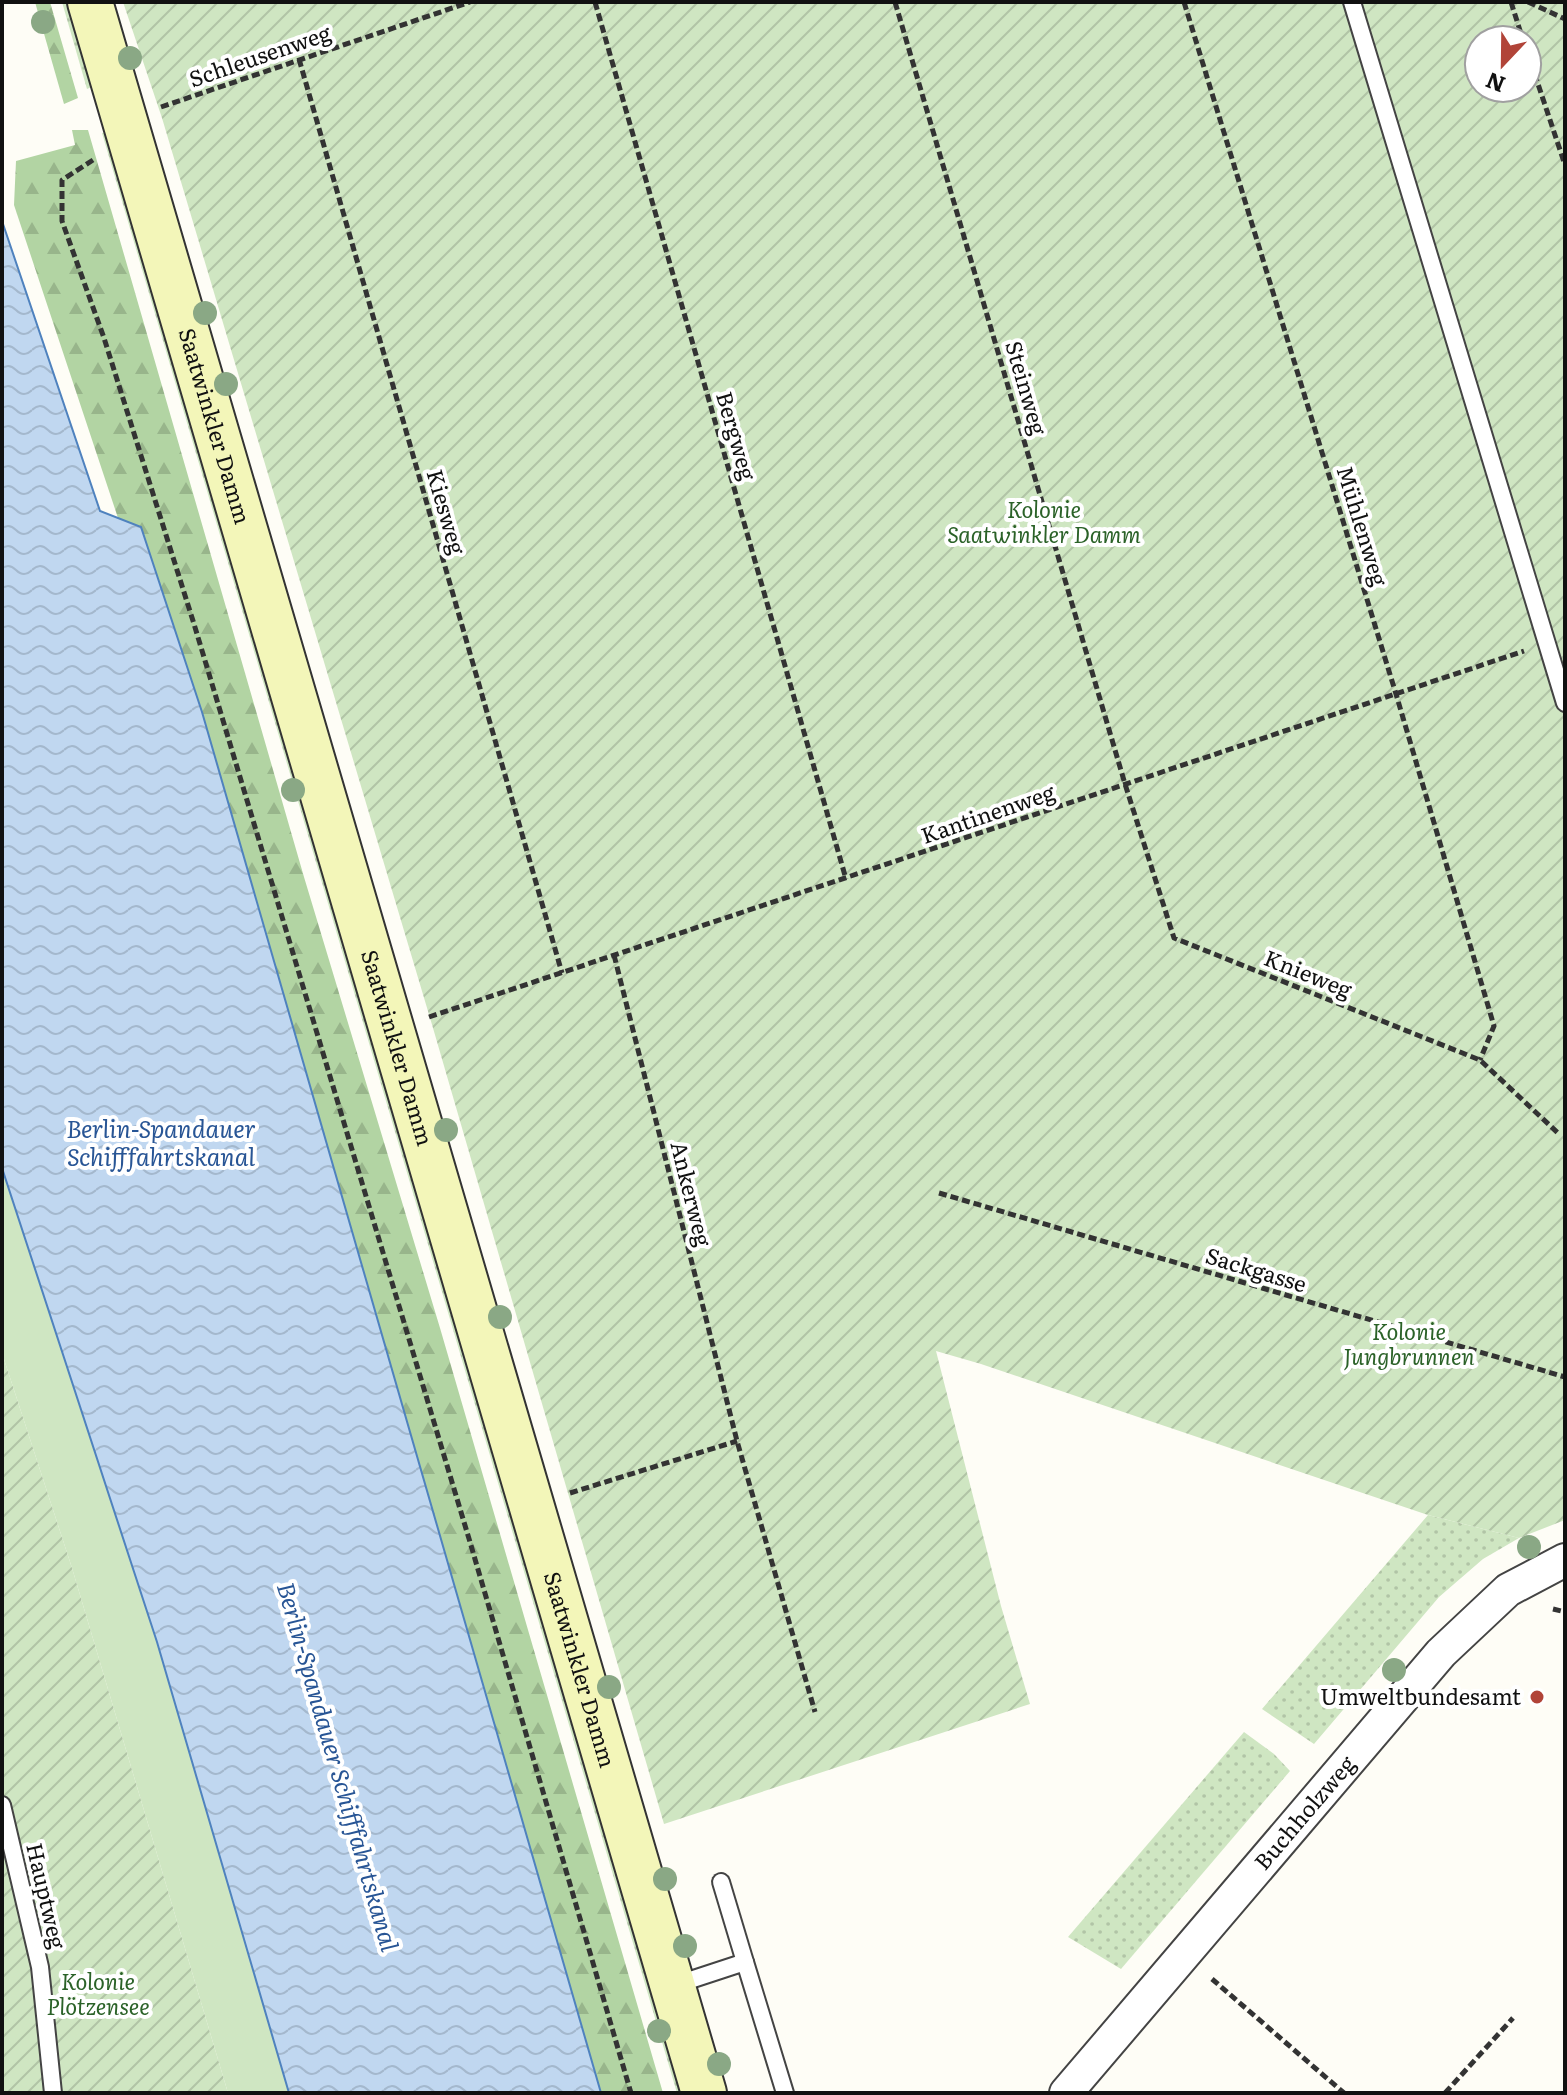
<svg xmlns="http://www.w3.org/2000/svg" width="1567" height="2095" viewBox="0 0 1567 2095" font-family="Literata,serif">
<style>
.grass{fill:url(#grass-dots)}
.forest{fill:url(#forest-firs)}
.park{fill:#cfe6c2}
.garden{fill:url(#garden-furrows);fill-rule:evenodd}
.water{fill:url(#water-waves);stroke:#4f82be;stroke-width:2}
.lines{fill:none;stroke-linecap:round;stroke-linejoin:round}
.lane-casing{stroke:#444;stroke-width:20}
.street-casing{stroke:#444;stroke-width:36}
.secondary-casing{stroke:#333;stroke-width:48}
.path{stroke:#333;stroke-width:5;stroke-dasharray:8 4;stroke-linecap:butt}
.lane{stroke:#fff;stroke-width:16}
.street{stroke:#fff;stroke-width:32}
.secondary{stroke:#f3f6b9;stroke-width:44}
.tree{fill:#8aa885}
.poi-dot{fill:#b14438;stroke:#fff;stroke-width:3}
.labels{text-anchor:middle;stroke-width:8;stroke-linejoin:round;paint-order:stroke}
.street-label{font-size:22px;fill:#111;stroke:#fff}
.park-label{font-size:22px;font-style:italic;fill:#2b6228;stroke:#fff}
.poi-label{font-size:22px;fill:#111;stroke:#fff;text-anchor:end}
.water-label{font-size:24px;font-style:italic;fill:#285595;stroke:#fff}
</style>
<defs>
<pattern id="grass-dots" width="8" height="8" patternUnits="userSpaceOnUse" patternTransform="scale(2)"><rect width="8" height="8" fill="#cfe6c2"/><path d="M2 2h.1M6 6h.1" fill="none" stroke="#b1c4a6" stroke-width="1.8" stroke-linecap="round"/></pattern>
<pattern id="forest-firs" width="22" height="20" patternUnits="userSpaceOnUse" patternTransform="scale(2)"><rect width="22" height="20" fill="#b2d4a3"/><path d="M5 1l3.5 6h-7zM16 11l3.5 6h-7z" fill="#98b58b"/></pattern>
<pattern id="garden-furrows" width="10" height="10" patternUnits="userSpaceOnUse" patternTransform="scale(2)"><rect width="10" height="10" fill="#cfe6c2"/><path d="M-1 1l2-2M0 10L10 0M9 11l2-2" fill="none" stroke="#b1c4a6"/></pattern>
<pattern id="water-waves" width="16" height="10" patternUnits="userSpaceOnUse" patternTransform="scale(2)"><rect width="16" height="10" fill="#c0d7f0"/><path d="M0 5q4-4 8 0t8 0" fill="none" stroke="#a4b8cd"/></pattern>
</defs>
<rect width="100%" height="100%" fill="#fefdf6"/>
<!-- grass -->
<g class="grass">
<polygon points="62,2 69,2 94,86 87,89"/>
<polygon points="107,132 683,2093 677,2093 102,133"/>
<polygon points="1428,1515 1519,1538 1483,1559 1439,1597 1314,1744 1262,1709"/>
<polygon points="1244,1732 1274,1754 1290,1771 1121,1969 1068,1937"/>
</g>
<!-- forest -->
<g class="forest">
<polygon points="35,2 50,2 78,98 64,104"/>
<polygon points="72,130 88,130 304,877 440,1328 663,2093 601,2093 319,1121 141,528 118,518 14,205 16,161 75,145"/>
</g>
<!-- park -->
<polygon class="park" points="2,1168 157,1642 289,2093 228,2093 72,1568 2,1353"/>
<!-- garden -->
<g class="garden">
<path d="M 123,2 L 1565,2 L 1565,1520 L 1519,1538 L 1428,1515 L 981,1364 L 936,1351 L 1001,1606 L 1030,1704 L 664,1824 L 433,1028 L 162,118 ZM 1479,40 L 1527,40 L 1527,88 L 1479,88 Z"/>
<polygon points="2,1353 72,1568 228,2093 2,2093"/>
</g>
<!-- water -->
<polygon class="water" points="2,221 100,511 141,527 202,712 601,2093 289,2093 157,1642 2,1168"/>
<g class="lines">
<!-- lane casing -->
<g class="lane-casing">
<g id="lane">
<polyline points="1352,2 1565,703"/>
<polyline points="2,1805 40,1967 53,2093"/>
<polyline points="721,1882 745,1962"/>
<polyline points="675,1985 745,1962 785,2093"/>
</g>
</g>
<!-- street casing -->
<g class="street-casing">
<g id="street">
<path id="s1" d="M 1066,2093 L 1441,1653 L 1508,1590 L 1565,1560"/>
</g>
</g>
<!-- secondary casing -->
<g class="secondary-casing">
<g id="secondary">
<path id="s2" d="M 90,2 L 704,2093"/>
</g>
</g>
<!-- path -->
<g class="path">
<polyline points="595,2 846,879"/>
<polyline points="895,2 1125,784 1174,938 1480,1060 1559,1134"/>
<polyline points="1184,2 1396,694 1494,1026 1480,1060"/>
<polyline points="1511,2 1523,40"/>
<polyline points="1528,2 1565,19"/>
<polyline points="1527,51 1565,165"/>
<polyline points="299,59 562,973"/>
<polyline points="161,107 470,2"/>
<polyline points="93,160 62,180 62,221 104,338 194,624 470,1542 631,2093"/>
<polyline points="614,955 737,1441 815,1712"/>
<polyline points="429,1017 1524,651"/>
<polyline points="939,1193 1565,1377"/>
<polyline points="570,1493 737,1441"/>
<polyline points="1553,1609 1565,1612"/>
<polyline points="1212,1979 1344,2093"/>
<polyline points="1445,2093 1513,2018"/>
</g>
<!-- lane -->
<use href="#lane" class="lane"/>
<!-- street -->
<use href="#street" class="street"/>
<!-- secondary -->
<use href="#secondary" class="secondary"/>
</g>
<!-- trees -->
<g class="tree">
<circle cx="43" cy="22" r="12"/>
<circle cx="130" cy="58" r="12"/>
<circle cx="205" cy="313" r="12"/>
<circle cx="226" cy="384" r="12"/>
<circle cx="293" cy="790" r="12"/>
<circle cx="446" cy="1130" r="12"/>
<circle cx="500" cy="1317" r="12"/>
<circle cx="1529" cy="1547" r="12"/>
<circle cx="1394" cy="1670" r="12"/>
<circle cx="609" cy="1687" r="12"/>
<circle cx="665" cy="1879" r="12"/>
<circle cx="685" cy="1946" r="12"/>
<circle cx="659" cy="2031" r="12"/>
<circle cx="719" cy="2064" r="12"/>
</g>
<!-- markers -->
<circle class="poi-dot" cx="1537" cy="1697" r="8"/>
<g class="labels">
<!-- street labels -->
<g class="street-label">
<text transform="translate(260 56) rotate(-19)" y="8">Schleusenweg</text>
<text transform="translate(1026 388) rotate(74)" y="8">Steinweg</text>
<text dy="8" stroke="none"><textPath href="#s2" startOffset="442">Saatwinkler Damm</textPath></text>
<text transform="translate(736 436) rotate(74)" y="8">Bergweg</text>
<text transform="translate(446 512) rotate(74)" y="8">Kiesweg</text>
<text transform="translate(1362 526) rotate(73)" y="8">Mühlenweg</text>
<text transform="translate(988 814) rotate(-19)" y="8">Kantinenweg</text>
<text transform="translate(1308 974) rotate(22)" y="8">Knieweg</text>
<text dy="8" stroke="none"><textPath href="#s2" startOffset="1090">Saatwinkler Damm</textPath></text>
<text transform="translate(691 1194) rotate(76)" y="8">Ankerweg</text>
<text transform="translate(1256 1270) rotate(17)" y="8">Sackgasse</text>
<text dy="8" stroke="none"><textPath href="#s2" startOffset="1738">Saatwinkler Damm</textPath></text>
<text dy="8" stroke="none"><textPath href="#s1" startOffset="368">Buchholzweg</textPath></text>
<text transform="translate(46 1896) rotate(77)" y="8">Hauptweg</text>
</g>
<!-- park labels -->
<g class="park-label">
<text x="1044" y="518">Kolonie<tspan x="1044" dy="25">Saatwinkler Damm</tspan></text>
<text x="1409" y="1340">Kolonie<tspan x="1409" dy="25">Jungbrunnen</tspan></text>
<text x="98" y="1990">Kolonie<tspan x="98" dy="25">Plötzensee</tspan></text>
</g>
<!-- poi labels -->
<g class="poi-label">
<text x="1521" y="1705">Umweltbundesamt</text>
</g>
<!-- water labels -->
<g class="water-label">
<text x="161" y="1138">Berlin-Spandauer<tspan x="161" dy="28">Schifffahrtskanal</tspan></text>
<text transform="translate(337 1767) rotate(74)" y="8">Berlin-Spandauer Schifffahrtskanal</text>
</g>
</g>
<!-- border -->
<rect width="1567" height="2095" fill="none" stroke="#111111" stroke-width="8"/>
<!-- north arrow -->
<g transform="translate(1503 64) rotate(202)"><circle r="38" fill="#ffffff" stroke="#a0a0a0" stroke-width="2"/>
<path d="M0-6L14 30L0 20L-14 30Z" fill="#b14438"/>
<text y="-12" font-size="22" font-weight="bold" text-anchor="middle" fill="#111111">N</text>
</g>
</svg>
